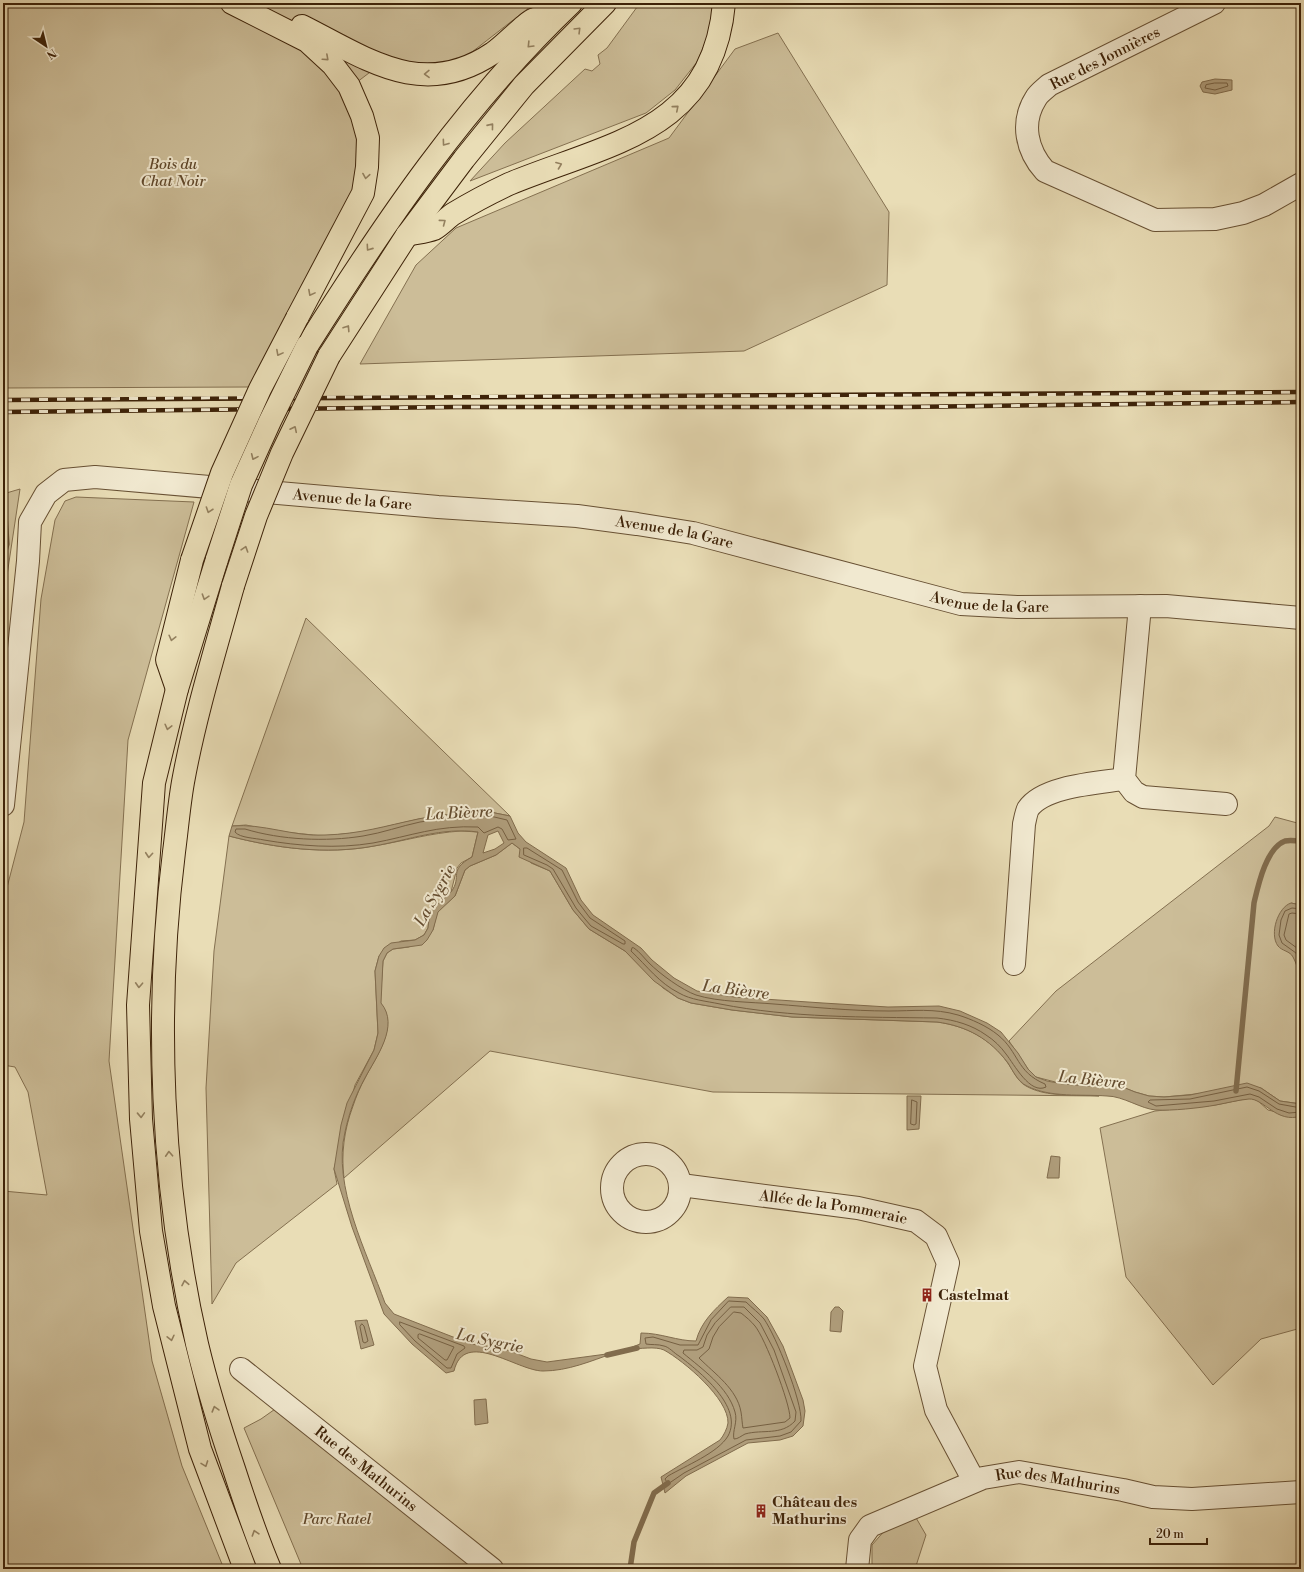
<svg xmlns="http://www.w3.org/2000/svg" width="1304" height="1572" viewBox="0 0 1304 1572" font-family="'Libre Bodoni',serif">
<style>
.green{fill:#ccbd98;stroke:#847050}
.water{fill:#af9d7b;stroke:#816c4d;fill-rule:evenodd}
.lines{fill:none;stroke-linecap:round;stroke-linejoin:round}
.shore{stroke:#766042;stroke-width:1}
.stream{stroke:#816c4d;stroke-width:5.5}
.minor-casing{stroke:#685134;stroke-width:24}
.highway-casing{stroke:#3d2208;stroke-width:24}
.minor{stroke:#f1e9d0;stroke-width:22}
.highway{stroke:#e9ddb6;stroke-width:22}
.rail-casing{stroke:#3d2208;stroke-width:4.5}
.rail{stroke:#f1e9d0;stroke-width:3;stroke-dasharray:9;stroke-linecap:butt}
.highway-bridge-casing{stroke:#3d2208;stroke-width:24;stroke-linecap:butt}
.highway-bridge{stroke:#e9ddb6;stroke-width:22}
.oneway{stroke:#93805f}
.labels{text-anchor:middle;stroke-width:4;stroke-linejoin:round;paint-order:stroke}
.street-label{font-size:15px;fill:#3d2208;stroke:#f1e9d0}
.park-label{font-size:15px;font-style:italic;fill:#61492c;stroke:#f1e9d0}
.poi-label{font-size:15px;font-weight:bold;fill:#3d2208;stroke:#f1e9d0;text-anchor:start}
.water-label{font-size:16px;font-style:italic;fill:#654d30;stroke:#f1e9d0}
</style>
<rect width="100%" height="100%" fill="#e9ddb6"/>
<filter id="stains"><feTurbulence type="fractalNoise" baseFrequency=".005" numOctaves="4"/><feColorMatrix values="0 0 0 0 .2 0 0 0 0 .09 0 0 0 0 .02 0 0 0 .5 -.17"/></filter>
<radialGradient id="worn" r=".72"><stop offset=".6" stop-color="#630" stop-opacity="0"/><stop offset="1" stop-color="#630" stop-opacity=".3"/></radialGradient>
<!-- green -->
<g class="green">
<polygon points="3,3 535,3 463,59 444,66 386,60 344,92 360,140 357,188 249,387 3,388"/>
<polygon points="640,3 714,3 710,31 697,62 675,90 646,113 470,181 505,143 585,69 592,71 600,64 598,55 607,48"/>
<polygon points="778,33 889,212 887,285 744,351 360,364 416,265 456,228 669,138 735,49"/>
<polygon points="20,489 3,602 3,494"/>
<polygon points="76,497 194,502 128,740 109,1061 152,1361 182,1466 224,1569 3,1569 3,1191 47,1195 28,1092 15,1067 3,1065 3,903 24,822 41,599 55,520 65,501"/>
<polygon points="306,618 510,816 490,812 419,819 363,832 323,836 274,831 246,825 232,826"/>
<polygon points="1275,817 1301,824 1301,905 1291,903 1279,946 1293,955 1301,974 1301,1104 1280,1101 1261,1088 1164,1097 1149,1096 1135,1092 1115,1084 1088,1086 1063,1084 1036,1077 1028,1069 1009,1041 1056,991 1269,826"/>
<path d="M 461,831 L 478,832 L 472,857 L 461,863 L 457,868 L 451,892 L 430,911 L 428,928 L 424,935 L 415,940 L 401,941 L 379,956 L 375,971 L 378,1033 L 374,1050 L 355,1085 L 334,1169 L 337,1184 L 236,1263 L 212,1304 L 206,1088 L 214,951 L 229,836 C 275,848 327,855 374,846 C 404,841 430,833 461,831 Z"/>
<path d="M 512,843 L 520,849 L 531,863 L 550,871 L 573,910 L 589,929 L 625,951 L 663,988 L 678,998 L 691,1003 L 732,1010 L 792,1017 L 937,1022 C 966,1026 990,1038 1007,1062 C 1013,1070 1017,1081 1026,1086 C 1047,1098 1076,1094 1099,1096 L 713,1092 L 490,1051 L 344,1178 C 341,1154 344,1130 353,1106 C 356,1097 360,1087 365,1078 C 375,1058 400,1026 380,1003 L 383,961 L 387,953 L 393,949 L 409,947 L 433,930 L 437,912 L 455,896 L 465,870 L 470,866 L 496,855 Z"/>
<polygon points="1250,1098 1257,1100 1268,1110 1298,1117 1301,1116 1301,1328 1261,1339 1213,1385 1126,1277 1100,1128 1155,1111 1215,1105"/>
<polygon points="278,1407 477,1569 303,1569 244,1428 261,1419"/>
<polygon points="915,1516 926,1535 915,1569 872,1569 872,1545 886,1529"/>
</g>
<!-- water -->
<g class="water">
<polygon points="1215,79 1232,80 1232,90 1215,94 1203,92 1200,86 1202,82"/>
<path d="M 490,812 L 510,816 L 518,833 L 526,842 L 566,868 L 581,900 L 593,915 L 641,948 L 652,960 L 674,978 L 697,991 L 734,997 L 823,1003 L 888,1007 L 939,1006 L 960,1011 L 987,1023 L 1001,1032 L 1018,1053 L 1028,1069 L 1036,1077 L 1047,1081 L 1063,1084 L 1088,1086 L 1115,1084 L 1135,1092 L 1149,1096 L 1164,1097 L 1190,1095 L 1247,1083 L 1261,1088 L 1280,1101 L 1301,1104 L 1301,1116 C 1277,1124 1263,1098 1249,1099 C 1238,1100 1227,1103 1216,1105 C 1200,1108 1171,1111 1156,1110 C 1141,1109 1123,1096 1107,1096 C 1081,1094 1051,1098 1027,1086 C 1018,1082 1013,1071 1008,1063 C 990,1039 967,1026 937,1022 L 792,1017 L 732,1010 L 691,1003 L 678,998 L 654,981 L 625,951 L 589,929 L 573,910 L 550,871 L 519,857 L 520,849 L 512,843 L 496,855 L 470,866 L 465,870 L 455,896 L 438,912 L 433,930 L 427,940 L 422,945 L 393,949 L 387,953 L 383,961 L 381,1003 C 400,1026 376,1057 365,1078 C 356,1094 349,1113 345,1132 C 332,1186 367,1253 385,1303 L 394,1314 L 471,1344 L 502,1348 L 531,1359 L 547,1362 L 614,1353 C 591,1361 568,1371 543,1371 C 517,1371 464,1328 454,1371 L 446,1373 L 412,1344 L 384,1314 L 352,1227 L 334,1169 L 341,1125 L 347,1103 L 374,1050 L 378,1033 L 375,971 L 379,956 L 384,948 L 391,943 L 415,940 L 424,935 L 428,928 L 430,911 C 436,905 445,899 451,892 C 463,876 447,871 472,857 L 478,832 C 442,827 409,840 374,846 C 326,855 275,848 229,836 L 232,826 C 262,823 294,837 325,835 C 360,834 385,826 418,819 C 442,814 466,813 490,812 ZM 498,831 L 504,843 L 495,849 L 483,853 L 488,835 Z"/>
<path d="M 1291,903 L 1301,905 L 1301,974 C 1297,969 1296,962 1293,957 C 1290,951 1282,951 1278,946 C 1269,934 1278,907 1291,903 Z"/>
<polygon points="907,1096 921,1096 919,1129 907,1130"/>
<polygon points="1051,1156 1060,1157 1059,1178 1047,1178"/>
<path d="M 728,1297 L 748,1298 L 767,1317 L 783,1346 L 803,1400 L 805,1411 L 803,1426 L 793,1436 L 780,1440 L 748,1443 L 686,1476 L 665,1493 L 661,1477 L 720,1440 C 724,1435 727,1429 728,1423 C 729,1399 684,1361 664,1350 C 655,1346 640,1349 630,1349 L 630,1348 L 640,1344 L 641,1333 C 661,1333 677,1341 696,1341 C 701,1322 714,1310 728,1297 Z"/>
<polygon points="835,1307 839,1307 843,1311 841,1332 830,1331 831,1312"/>
<polygon points="367,1320 374,1345 361,1349 355,1321"/>
<polygon points="486,1399 488,1423 475,1425 474,1400"/>
</g>
<g class="lines">
<!-- shore -->
<g class="shore">
<polygon points="1215,83 1227,83 1228,86 1215,90 1205,88 1206,85"/>
<path d="M 490,816 L 507,820 L 516,839 L 508,840 L 502,829 L 498,827 L 484,833 L 478,827 C 437,825 411,836 373,843 C 337,849 299,846 264,840 C 255,838 240,838 235,832 L 236,829 L 245,829 C 281,840 326,842 363,836 C 382,833 401,826 420,822 C 443,818 466,817 490,816 Z"/>
<polygon points="524,848 527,848 562,870 578,902 590,918 625,941 625,944 623,944 591,926 585,919 576,908 553,869 547,865 524,855"/>
<polyline points="1301,909 1292,908 1285,911 1281,920 1279,935 1282,943 1296,953 1301,965"/>
<polyline points="1301,914 1292,913 1289,914 1284,935 1286,940 1301,951"/>
<path d="M 634,948 C 640,952 644,958 649,963 C 660,974 682,990 696,995 C 718,1002 751,1002 774,1004 C 812,1007 851,1011 889,1011 C 913,1011 934,1008 958,1015 C 971,1019 987,1026 998,1035 C 1019,1052 1016,1072 1045,1084 L 1046,1087 C 1030,1095 1014,1064 1006,1054 C 1001,1047 994,1040 986,1035 C 972,1025 955,1020 937,1018 C 865,1017 791,1018 720,1004 C 706,1001 691,1000 679,993 C 659,983 647,966 631,951 L 632,948 Z"/>
<polygon points="912,1100 917,1102 916,1124 914,1125 911,1124"/>
<polyline points="1301,1108 1279,1104 1259,1091 1247,1087 1190,1099 1150,1100 1148,1102 1156,1106 1214,1101 1250,1094 1259,1097 1277,1109 1289,1113 1301,1112"/>
<path d="M 729,1301 L 746,1302 C 752,1308 759,1313 764,1319 C 776,1336 802,1401 801,1421 L 791,1432 L 780,1436 L 746,1440 L 684,1473 L 668,1484 L 665,1479 L 668,1476 C 685,1466 718,1453 728,1436 C 744,1407 699,1371 679,1356 C 674,1353 669,1347 664,1346 C 658,1344 651,1345 646,1344 L 645,1338 L 653,1337 L 680,1345 L 698,1345 L 711,1320 Z"/>
<path d="M 731,1307 L 744,1307 L 760,1323 L 774,1350 L 796,1412 L 795,1421 C 781,1436 763,1429 745,1434 C 741,1436 738,1439 734,1439 C 732,1431 738,1422 735,1412 C 728,1387 702,1369 683,1353 L 684,1350 L 697,1350 L 703,1347 L 707,1335 L 715,1323 Z"/>
<path d="M 734,1312 L 741,1313 C 746,1317 751,1321 755,1326 C 765,1338 790,1403 790,1418 L 785,1422 L 743,1428 C 742,1423 742,1418 741,1412 C 737,1389 715,1374 699,1358 L 709,1349 L 713,1337 L 719,1327 Z"/>
<polygon points="400,1322 464,1346 465,1348 457,1354 451,1368 447,1368 415,1341 400,1325"/>
<polygon points="362,1324 364,1326 368,1341 365,1343 363,1342 360,1327"/>
<polygon points="420,1334 454,1347 447,1360 445,1360 418,1338 418,1335"/>
</g>
<!-- stream -->
<g class="stream">
<polyline points="3,490 7,544 3,557"/>
<path d="M 1236,1091 L 1254,903 C 1258,886 1266,848 1285,841 C 1290,840 1296,841 1301,841"/>
<polyline points="607,1355 637,1348"/>
<polyline points="630,1569 634,1542 654,1493 668,1483"/>
</g>
<!-- minor casing -->
<g class="minor-casing">
<g id="minor">
<path d="M 1214,3 L 1049,85 C 1045,89 1039,93 1036,98 C 1020,123 1027,151 1045,171 L 1155,220 L 1215,219 L 1243,213 L 1264,205 L 1301,184"/>
<polyline points="1140,606 1124,779 1134,792 1143,797 1226,804"/>
<path id="s1" d="M 3,805 L 28,561 L 30,522 L 46,494 L 64,480 L 95,477 L 438,507 L 577,516 L 637,524 L 693,533 L 961,604 L 1017,607 L 1166,606 L 1301,618"/>
<path d="M 1014,964 L 1024,824 C 1025,820 1026,813 1028,809 C 1043,786 1098,783 1124,779"/>
<circle cx="646" cy="1188" r="34"/>
<path id="s2" d="M 681,1185 L 858,1208 L 916,1221 L 936,1236 L 948,1263 L 925,1366 L 936,1410 L 974,1481"/>
<path id="s3" d="M 241,1369 L 492,1569"/>
<path id="s4" d="M 857,1569 L 860,1540 L 870,1526 L 983,1478 L 1019,1472 L 1123,1490 L 1153,1497 L 1192,1499 L 1301,1492"/>
</g>
</g>
<!-- highway casing -->
<g class="highway-casing">
<g id="highway">
<polyline points="232,3 307,41 333,65 349,86 362,116 368,138 367,167 363,193 297,318"/>
<path d="M 302,26 C 366,58 422,101 493,53 C 503,47 527,21 535,19 C 541,17 548,17 553,17"/>
<path d="M 407,235 C 415,233 426,232 434,229 C 441,225 447,218 453,214 C 471,203 490,193 509,184 C 608,143 713,132 724,3"/>
<path d="M 307,346 C 385,222 464,105 571,3"/>
<polyline points="329,356 407,235 464,159 524,85 605,3"/>
<polyline points="217,559 177,689 154,783 138,1005 141,1119 151,1231 164,1306 200,1449 245,1569"/>
<path d="M 233,586 C 215,651 195,716 183,782 C 179,805 177,829 174,852 C 154,1012 161,1186 197,1344 C 207,1386 220,1428 234,1469 C 245,1503 256,1536 270,1569"/>
<polyline points="177,689 167,660 192,560"/>
</g>
</g>
<!-- minor -->
<use href="#minor" class="minor"/>
<!-- highway -->
<use href="#highway" class="highway"/>
<!-- rail casing -->
<g class="rail-casing">
<g id="rail">
<path d="M 3,400 C 436,394 868,398 1301,392"/>
<polyline points="3,412 456,407 907,407 1301,402"/>
</g>
</g>
<!-- rail -->
<use href="#rail" class="rail"/>
<!-- highway-bridge casing -->
<g class="highway-bridge-casing">
<g id="highway-bridge">
<polyline points="217,559 241,485 270,421 307,346"/>
<polyline points="192,560 222,473 260,389 297,318"/>
<polyline points="233,586 256,516 282,453 329,356"/>
</g>
</g>
<!-- highway-bridge -->
<use href="#highway-bridge" class="highway-bridge"/>
</g>
<!-- one-way arrows -->
<defs><path id="oneway-chevron" d="M-2-3.5L2.5 0L-2 3.5" fill="none" stroke-width="1.6" stroke-linecap="round" stroke-linejoin="round"/></defs>
<g class="oneway">
<use href="#oneway-chevron" transform="translate(578 30) rotate(-45)"/>
<use href="#oneway-chevron" transform="translate(530 45) rotate(134)"/>
<use href="#oneway-chevron" transform="translate(326 58) rotate(42)"/>
<use href="#oneway-chevron" transform="translate(427 74) rotate(179)"/>
<use href="#oneway-chevron" transform="translate(676 108) rotate(-41)"/>
<use href="#oneway-chevron" transform="translate(491 126) rotate(-51)"/>
<use href="#oneway-chevron" transform="translate(445 143) rotate(126)"/>
<use href="#oneway-chevron" transform="translate(559 165) rotate(-21)"/>
<use href="#oneway-chevron" transform="translate(366 176) rotate(99)"/>
<use href="#oneway-chevron" transform="translate(443 222) rotate(-37)"/>
<use href="#oneway-chevron" transform="translate(369 248) rotate(125)"/>
<use href="#oneway-chevron" transform="translate(311 293) rotate(118)"/>
<use href="#oneway-chevron" transform="translate(347 328) rotate(-57)"/>
<use href="#oneway-chevron" transform="translate(279 353) rotate(118)"/>
<use href="#oneway-chevron" transform="translate(294 429) rotate(-64)"/>
<use href="#oneway-chevron" transform="translate(254 457) rotate(114)"/>
<use href="#oneway-chevron" transform="translate(209 510) rotate(109)"/>
<use href="#oneway-chevron" transform="translate(245 549) rotate(-72)"/>
<use href="#oneway-chevron" transform="translate(205 597) rotate(108)"/>
<use href="#oneway-chevron" transform="translate(172 638) rotate(104)"/>
<use href="#oneway-chevron" transform="translate(168 727) rotate(104)"/>
<use href="#oneway-chevron" transform="translate(149 855) rotate(95)"/>
<use href="#oneway-chevron" transform="translate(139 985) rotate(93)"/>
<use href="#oneway-chevron" transform="translate(141 1115) rotate(88)"/>
<use href="#oneway-chevron" transform="translate(169 1154) rotate(-93)"/>
<use href="#oneway-chevron" transform="translate(185 1283) rotate(-101)"/>
<use href="#oneway-chevron" transform="translate(171 1338) rotate(77)"/>
<use href="#oneway-chevron" transform="translate(215 1409) rotate(-106)"/>
<use href="#oneway-chevron" transform="translate(205 1464) rotate(70)"/>
<use href="#oneway-chevron" transform="translate(255 1533) rotate(-108)"/>
</g>
<!-- icons -->
<defs>
<g id="building-bare" transform="scale(1.08)"><path d="M-4-6H4V6H1V3H-1V6H-4ZM-2.5-4.3h1.7v1.8h-1.7ZM.8-4.3h1.7v1.8H.8ZM-2.5-1h1.7V.8h-1.7ZM.8-1h1.7V.8H.8Z" fill="#8f2418" stroke="#f1e9d0" stroke-width="2.5" paint-order="stroke"/></g>
</defs>
<g fill-rule="evenodd">
<use href="#building-bare" x="927" y="1295"/>
<use href="#building-bare" x="761" y="1511"/>
</g>
<g class="labels">
<!-- street labels -->
<g class="street-label">
<text transform="translate(1105 58) rotate(-27)" y="5">Rue des Jonnières</text>
<text dy="5" stroke="none"><textPath href="#s1" startOffset="629">Avenue de la Gare</textPath></text>
<text dy="5" stroke="none"><textPath href="#s1" startOffset="953">Avenue de la Gare</textPath></text>
<text dy="5" stroke="none"><textPath href="#s1" startOffset="1277">Avenue de la Gare</textPath></text>
<text dy="5" stroke="none"><textPath href="#s2" startOffset="154">Allée de la Pommeraie</textPath></text>
<text dy="5" stroke="none"><textPath href="#s3" startOffset="160">Rue des Mathurins</textPath></text>
<text dy="5" stroke="none"><textPath href="#s4" startOffset="245">Rue des Mathurins</textPath></text>
</g>
<!-- park labels -->
<g class="park-label">
<text x="173" y="169">Bois du<tspan x="173" dy="17">Chat Noir</tspan></text>
<text x="337" y="1524">Parc Ratel</text>
</g>
<!-- poi labels -->
<g class="poi-label">
<text x="938" y="1300">Castelmat</text>
<text x="772" y="1507">Château des<tspan x="772" dy="17">Mathurins</tspan></text>
</g>
<!-- water labels -->
<g class="water-label">
<text transform="translate(459 812) rotate(-3)" y="6">La Bièvre</text>
<text transform="translate(434 895) rotate(-61)" y="6">La Sygrie</text>
<text transform="translate(736 989) rotate(7)" y="6">La Bièvre</text>
<text transform="translate(1092 1079) rotate(6)" y="6">La Bièvre</text>
<text transform="translate(490 1340) rotate(12)" y="6">La Sygrie</text>
</g>
</g>
<!-- margin -->
<rect width="1304" height="1572" fill="none" stroke="#e9ddb6" stroke-width="16"/>
<rect x="4" y="4" width="1296" height="1564" fill="none" stroke="#3d2208" stroke-width="2"/>
<rect x="8" y="8" width="1288" height="1556" fill="none" stroke="#3d2208"/>
<!-- north arrow -->
<g transform="translate(46 46) rotate(145)" stroke="#f1e9d0" stroke-width="3" paint-order="stroke">
<path d="M0-3L7 15L0 10L-7 15Z" fill="#3d2208"/>
<text y="-6" font-size="11" font-weight="bold" text-anchor="middle" fill="#3d2208">N</text>
</g>
<!-- scale -->
<path d="M1150 1538v6h57v-6" fill="none" stroke="#3d2208" stroke-width="2"/>
<text x="1156" y="1538" font-size="12" fill="#3d2208" stroke="#f1e9d0" stroke-width="3" paint-order="stroke">20 m</text>
<rect width="100%" height="100%" filter="url(#stains)"/>
<rect width="100%" height="100%" fill="url(#worn)"/>
</svg>
